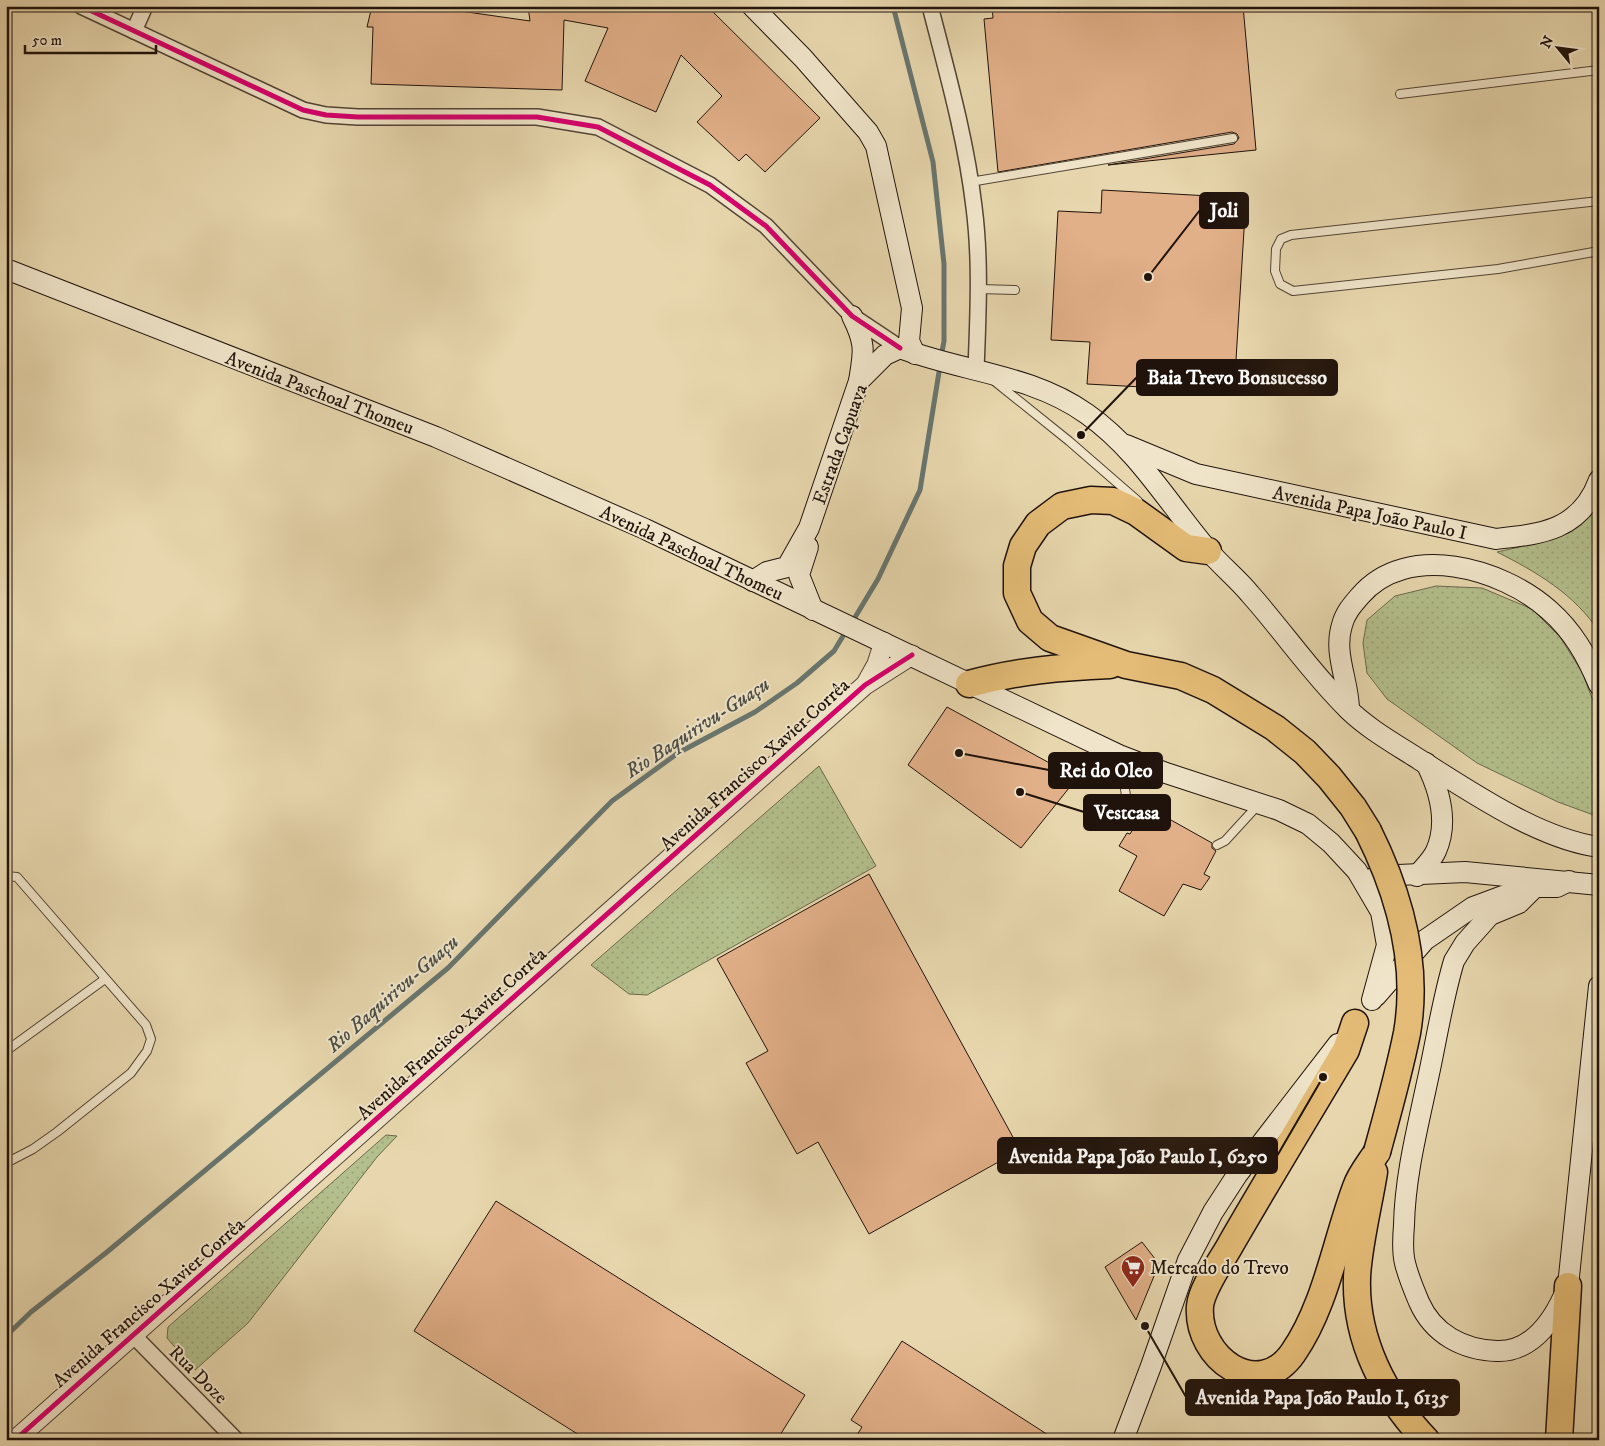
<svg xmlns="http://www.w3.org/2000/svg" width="1605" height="1446" viewBox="0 0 1605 1446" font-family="'IM FELL DW Pica',serif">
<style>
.grass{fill:url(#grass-dots);stroke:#6a694c}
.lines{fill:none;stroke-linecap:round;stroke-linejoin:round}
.stream{stroke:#687670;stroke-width:5}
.building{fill:#e1af88;stroke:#20130c}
.service-casing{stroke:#524434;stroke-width:10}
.minor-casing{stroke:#524434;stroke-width:18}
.tertiary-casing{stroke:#524434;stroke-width:21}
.secondary-casing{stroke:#20130c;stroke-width:22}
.motorway-casing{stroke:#20130c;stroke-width:29}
.service{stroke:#f0e5ca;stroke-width:8}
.minor{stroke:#f0e5ca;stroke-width:15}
.tertiary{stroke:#f0e5ca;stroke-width:19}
.secondary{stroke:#f0e5ca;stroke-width:20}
.motorway{stroke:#e4bc77;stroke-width:26}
.motorway-bridge-casing{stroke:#20130c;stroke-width:29;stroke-linecap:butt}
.motorway-bridge{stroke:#e4bc77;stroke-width:26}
.cycleway-casing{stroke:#f0e5ca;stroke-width:8}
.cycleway{stroke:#d6006c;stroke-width:5}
.labels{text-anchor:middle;stroke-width:4;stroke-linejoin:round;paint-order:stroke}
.street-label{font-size:19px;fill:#20130c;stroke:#f0e5ca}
.poi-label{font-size:19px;fill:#20130c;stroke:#f0e5ca;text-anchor:start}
.water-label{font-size:20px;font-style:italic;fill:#4a4d46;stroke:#f0e5ca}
.leader{fill:none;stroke:#20130c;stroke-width:2}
.callout-dot{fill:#20130c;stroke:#f0e5ca;stroke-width:2}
.callout{fill:#20130c;stroke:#20130c;stroke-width:2}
.callout-label{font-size:20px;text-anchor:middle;font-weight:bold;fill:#fff}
</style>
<defs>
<pattern id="grass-dots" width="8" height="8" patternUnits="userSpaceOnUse" patternTransform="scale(1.25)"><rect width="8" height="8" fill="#b3bf8c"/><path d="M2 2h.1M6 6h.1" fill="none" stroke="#9aa378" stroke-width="1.8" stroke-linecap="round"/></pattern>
</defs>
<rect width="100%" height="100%" fill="#e8d7ae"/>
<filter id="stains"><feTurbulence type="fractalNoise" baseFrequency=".004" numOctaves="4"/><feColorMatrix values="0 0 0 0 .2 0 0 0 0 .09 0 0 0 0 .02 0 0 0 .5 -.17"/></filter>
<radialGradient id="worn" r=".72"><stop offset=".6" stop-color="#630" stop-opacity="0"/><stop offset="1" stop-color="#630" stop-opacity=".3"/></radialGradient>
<!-- grass -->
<g class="grass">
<path d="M 1599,506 L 1599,632 C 1576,595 1535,571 1497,552 L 1533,544 L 1569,533 Z"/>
<polygon points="1436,586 1482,588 1532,609 1560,637 1582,672 1597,711 1599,817 1558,802 1477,763 1387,699 1367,673 1363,643 1367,620 1395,596"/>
<polygon points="819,766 876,866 647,995 629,994 591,965"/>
<polygon points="386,1135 397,1136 377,1157 248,1323 195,1370 167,1338 168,1327"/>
</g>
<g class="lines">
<!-- stream -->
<g class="stream">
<polyline points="893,6 933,162 944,264 944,341 941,357"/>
<polyline points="851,624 878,579 920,490 940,366"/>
<polyline points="6,1336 31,1312 107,1252 448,968 612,801 678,753 755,712 797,683 834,651 846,631"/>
</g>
</g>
<!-- building -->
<g class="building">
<polygon points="375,6 425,6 530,21 528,6 707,6 820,118 765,172 746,154 739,161 697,122 722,96 681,55 656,112 585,81 608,28 564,20 562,90 371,84 373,27 367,27 371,10"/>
<polygon points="992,6 1056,6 1057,12 1113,6 1243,6 1256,150 1108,165 1234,144 1239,138 1237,134 1232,132 998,172 984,19 993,18"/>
<polygon points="1102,190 1246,198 1234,392 1087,384 1090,342 1051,340 1058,211 1101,213"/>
<polygon points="947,707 1077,778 1021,848 908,765"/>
<polygon points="1146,806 1212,843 1212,848 1216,851 1204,874 1210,877 1201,890 1183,884 1164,916 1119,891 1137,856 1119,846 1127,833 1130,834 1139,819 1146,817"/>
<polygon points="869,874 1020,1150 869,1234 818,1142 797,1154 746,1063 768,1051 717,959"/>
<polygon points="496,1201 805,1395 777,1440 587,1440 414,1331"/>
<polygon points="1142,1242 1159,1264 1136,1320 1105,1267"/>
<polygon points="902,1341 1056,1440 854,1440 862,1427 851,1420"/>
</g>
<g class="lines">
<!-- service casing -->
<g class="service-casing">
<g id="service">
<polyline points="1400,94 1599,70"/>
<polyline points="970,182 1233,138"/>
<polyline points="1599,201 1291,235 1281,239 1276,249 1275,271 1280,284 1293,291 1498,269 1599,251"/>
<polyline points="979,289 1015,290"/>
<polyline points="993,380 1069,441 1138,501"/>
<polyline points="1120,757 1127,802 1141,814"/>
<polyline points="1217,845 1225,841 1258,805"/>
<polyline points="6,876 17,877 146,1025 151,1039 147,1051 131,1073 57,1132 33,1149 6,1163"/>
<polyline points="6,1051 105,979"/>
</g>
</g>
<!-- minor casing -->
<g class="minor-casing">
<g id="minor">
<polyline points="81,6 303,110 326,115 358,117 537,117 598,127 710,185 766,226 852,316 900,348"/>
<path d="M 930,6 C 947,72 966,139 974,207 C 981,261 978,316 976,370"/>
<polyline points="134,31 145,6"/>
<polyline points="134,1336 236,1440"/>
</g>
</g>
<!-- tertiary casing -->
<g class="tertiary-casing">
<g id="tertiary">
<polyline points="867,682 877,664 884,642"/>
<polyline points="15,1440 865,685 912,655"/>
</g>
</g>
<!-- secondary casing -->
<g class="secondary-casing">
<g id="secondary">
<polyline points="752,6 803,58 868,132 876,146 912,308 909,341 915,354"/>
<polyline points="6,269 436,437 645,529 1119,755 1166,773 1279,810 1308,824 1331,843 1357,871 1381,912 1387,945 1372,1000"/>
<path d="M 852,316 C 866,344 864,351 859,381"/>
<path d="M 1126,445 L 1196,474 L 1496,539 C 1542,534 1581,530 1599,480"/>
<polyline points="808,547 799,575 813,610"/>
<path d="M 753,581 L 767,572 L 787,567 L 809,528 L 859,381 L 885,355 L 900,348 C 962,372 1031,374 1087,414 C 1137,449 1168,503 1207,549 C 1220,565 1237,578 1250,594 C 1283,631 1312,674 1348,709 C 1368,729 1397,745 1420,760 C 1471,792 1539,839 1599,847"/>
<path d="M 1349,710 C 1349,681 1333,654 1342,625 C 1345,613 1353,604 1360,596 C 1407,541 1502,568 1549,610 C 1573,631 1587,656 1599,685"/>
<polyline points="1376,876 1465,872 1599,885"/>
<path d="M 1417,876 C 1423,868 1432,860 1436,851 C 1449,822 1439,789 1426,763"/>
<path d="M 1535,887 L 1519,903 L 1490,915 L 1465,943 L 1454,961 C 1442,1001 1436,1043 1427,1083 C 1417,1130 1405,1177 1404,1225 C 1403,1237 1402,1251 1405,1263 C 1408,1276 1414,1290 1419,1302 C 1433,1334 1463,1350 1497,1351 C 1534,1352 1556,1316 1568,1286 L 1599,986"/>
<polyline points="1376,996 1425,940 1473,907 1508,894 1535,887 1557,887 1569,881"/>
<polyline points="1123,1440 1151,1366 1188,1260 1213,1212 1237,1175 1338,1044"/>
</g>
</g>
<!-- motorway casing -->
<g class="motorway-casing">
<g id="motorway">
<polyline points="1208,551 1186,548 1136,512 1113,501 1091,500 1062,506 1038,524 1023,546 1017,566 1017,593 1030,621 1050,638 1126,665 1181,676 1213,690 1275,728 1305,752 1329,777 1353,807 1368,831"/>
<path d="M 969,684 C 1016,671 1062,667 1110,665"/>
<path d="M 1355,1023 L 1346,1050 C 1308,1114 1269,1178 1232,1242 C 1223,1259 1202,1287 1200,1306 C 1196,1359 1259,1402 1293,1353 C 1326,1306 1336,1240 1356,1187 C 1360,1175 1370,1163 1377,1152"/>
<path d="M 1374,1172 C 1369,1204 1358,1247 1357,1278 C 1355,1340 1384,1396 1426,1440"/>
<polyline points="1559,1440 1568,1286"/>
</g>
</g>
<!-- service -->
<use href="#service" class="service"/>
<!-- minor -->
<use href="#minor" class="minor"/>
<!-- tertiary -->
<use href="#tertiary" class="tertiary"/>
<!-- secondary -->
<use href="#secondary" class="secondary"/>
<!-- motorway -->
<use href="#motorway" class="motorway"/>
<!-- motorway-bridge casing -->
<g class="motorway-bridge-casing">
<path id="motorway-bridge" d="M 1368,831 C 1399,893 1419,964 1407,1033 C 1399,1073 1388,1112 1377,1152"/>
</g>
<!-- motorway-bridge -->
<use href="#motorway-bridge" class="motorway-bridge"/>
<!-- cycleway casing -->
<g class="cycleway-casing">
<g id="cycleway">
<polyline points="81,6 303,110 326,115 358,117 537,117 598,127 710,185 766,226 852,316 900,348"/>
<polyline points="15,1440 865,685 912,655"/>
</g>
</g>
<!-- cycleway -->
<use href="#cycleway" class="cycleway"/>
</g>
<!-- icons -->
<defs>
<g id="supermarket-pin" transform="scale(1.25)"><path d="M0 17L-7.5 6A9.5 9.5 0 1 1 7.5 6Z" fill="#8f2418" stroke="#f0e5ca"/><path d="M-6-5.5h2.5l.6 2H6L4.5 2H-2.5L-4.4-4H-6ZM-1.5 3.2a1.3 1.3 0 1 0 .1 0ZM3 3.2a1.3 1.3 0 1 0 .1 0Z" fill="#fff"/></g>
</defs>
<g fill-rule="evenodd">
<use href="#supermarket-pin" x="1133" y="1267"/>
</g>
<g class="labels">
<!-- street labels -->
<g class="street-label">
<text transform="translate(320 392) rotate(21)" y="7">Avenida Paschoal Thomeu</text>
<text transform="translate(839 444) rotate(-70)" y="7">Estrada Capuava</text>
<text transform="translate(1370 512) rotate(12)" y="7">Avenida Papa João Paulo I</text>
<text transform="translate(692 552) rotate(25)" y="7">Avenida Paschoal Thomeu</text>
<text transform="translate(754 764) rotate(-42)" y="7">Avenida Francisco Xavier Corrêa</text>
<text transform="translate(451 1033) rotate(-42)" y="7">Avenida Francisco Xavier Corrêa</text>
<text transform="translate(148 1302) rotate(-41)" y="7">Avenida Francisco Xavier Corrêa</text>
<text transform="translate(199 1374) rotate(45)" y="7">Rua Doze</text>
</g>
<!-- poi labels -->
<g class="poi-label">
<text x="1150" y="1274">Mercado do Trevo</text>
</g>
<!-- water labels -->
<g class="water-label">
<text transform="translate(697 727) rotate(-33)" y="7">Rio Baquirivu-Guaçu</text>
<text transform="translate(392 993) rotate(-41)" y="7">Rio Baquirivu-Guaçu</text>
</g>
</g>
<!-- callouts -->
<path class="leader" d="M1148 277L1200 210M1081 435L1137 377M959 753L1049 770M1020 792L1084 812M1323 1077L1277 1156M1145 1326L1186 1397"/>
<g class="callout-dot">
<circle cx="1148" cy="277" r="5"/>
<circle cx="1081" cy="435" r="5"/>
<circle cx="959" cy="753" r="5"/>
<circle cx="1020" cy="792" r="5"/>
<circle cx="1323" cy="1077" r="5"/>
<circle cx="1145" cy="1326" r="5"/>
</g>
<g class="callout">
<rect x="1200" y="193" width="48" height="35" rx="5"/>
<rect x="1137" y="360" width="200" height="35" rx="5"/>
<rect x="1049" y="753" width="113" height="35" rx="5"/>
<rect x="1084" y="795" width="86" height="35" rx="5"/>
<rect x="998" y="1138" width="279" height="35" rx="5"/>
<rect x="1186" y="1380" width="273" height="35" rx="5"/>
</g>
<g class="callout-label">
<text x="1224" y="217">Joli</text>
<text x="1237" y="384">Baia Trevo Bonsucesso</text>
<text x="1106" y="777">Rei do Oleo</text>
<text x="1127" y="819">Vestcasa</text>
<text x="1138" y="1163">Avenida Papa João Paulo I, 6250</text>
<text x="1322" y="1404">Avenida Papa João Paulo I, 6135</text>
</g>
<!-- margin -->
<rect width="1605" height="1446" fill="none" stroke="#e8d7ae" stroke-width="25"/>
<rect x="8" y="8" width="1590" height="1431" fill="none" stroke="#20130c" stroke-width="2.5"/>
<rect x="12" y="12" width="1580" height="1421" fill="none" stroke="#20130c"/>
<!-- north arrow -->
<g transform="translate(1558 48) rotate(299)" stroke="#f0e5ca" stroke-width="4" paint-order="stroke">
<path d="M0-4L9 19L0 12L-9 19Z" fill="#20130c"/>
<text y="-8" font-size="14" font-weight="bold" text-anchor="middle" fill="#20130c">N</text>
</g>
<!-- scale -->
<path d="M25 45v8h131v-8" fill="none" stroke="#20130c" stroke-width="2.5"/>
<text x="32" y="45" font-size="15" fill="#20130c" stroke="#f0e5ca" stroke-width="4" paint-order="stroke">50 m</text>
<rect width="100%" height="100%" filter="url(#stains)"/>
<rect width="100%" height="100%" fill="url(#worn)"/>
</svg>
